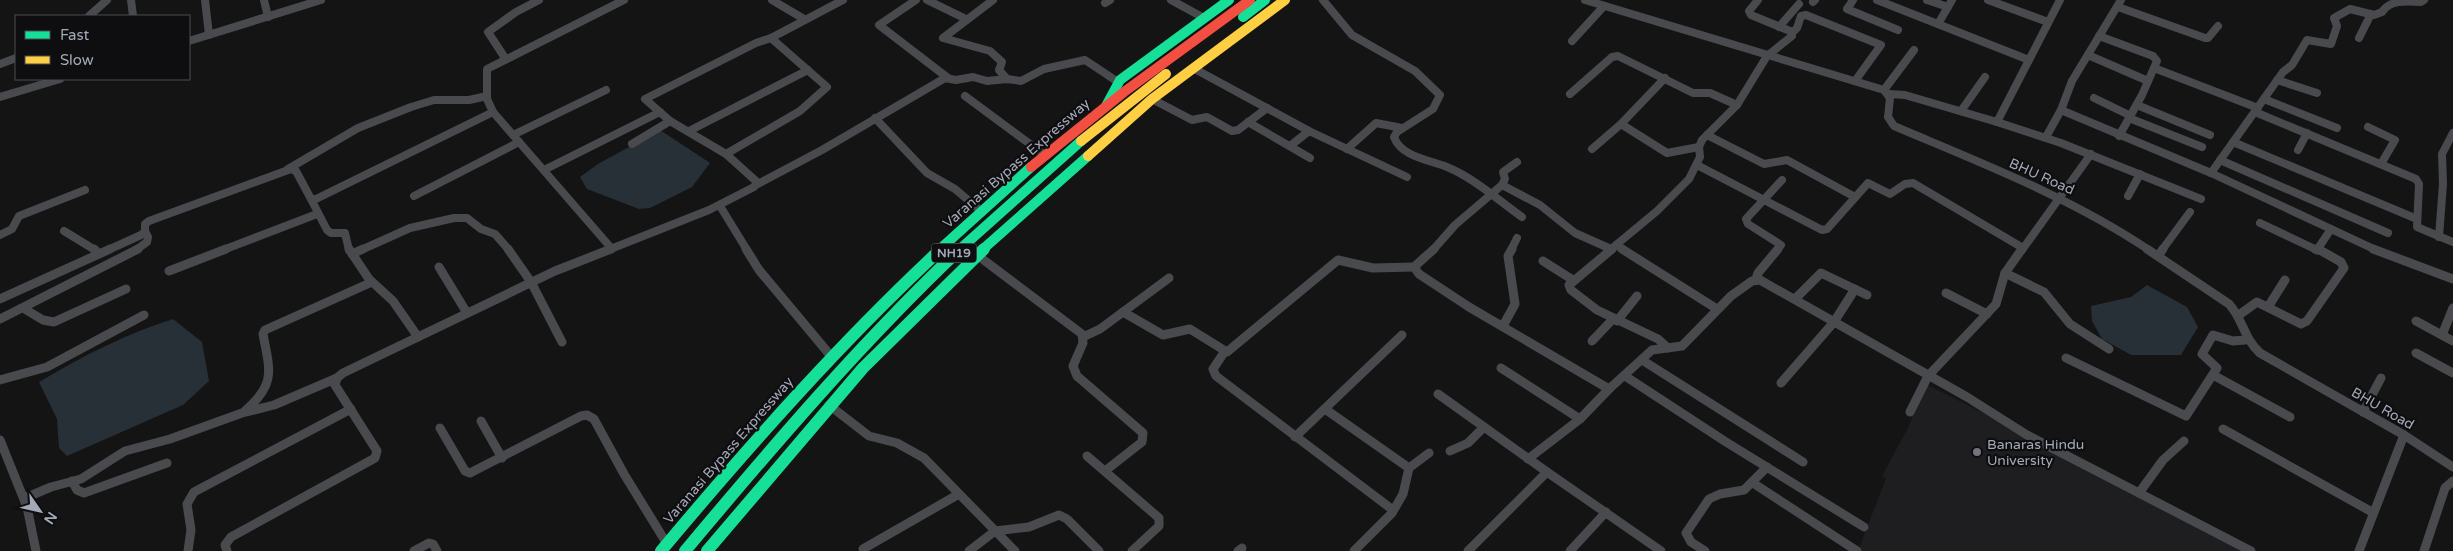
<svg xmlns="http://www.w3.org/2000/svg" width="2453" height="551" viewBox="0 0 2453 551" font-family="'Varela Round',sans-serif">
<style>
.built{fill:#1e1e20}
.water{fill:#272f37}
.lines{fill:none;stroke-linecap:round;stroke-linejoin:round}
.street-far1{stroke:#484a4d;stroke-width:8}
.street{stroke:#484a4d;stroke-width:9}
.fast-far1{stroke:#16e098;stroke-width:10}
.fast{stroke:#16e098;stroke-width:12}
.slow{stroke:#ffcf43;stroke-width:10}
.jam{stroke:#f24e42;stroke-width:10}
.poi-dot{fill:#72757e;stroke:#0e0e10;stroke-width:2}
.labels{text-anchor:middle;stroke-width:4.5;stroke-linejoin:round;paint-order:stroke}
.shield{fill:#0e0e10;stroke:#777a85;stroke-width:1}
.shield-label{font-size:12px;font-weight:bold;fill:#a4a9b7}
.street-label{font-size:14px;fill:#a4a9b7;stroke:#0e0e10}
.poi-label{font-size:14px;fill:#a4a9b7;stroke:#0e0e10;text-anchor:start}
</style>
<rect width="100%" height="100%" fill="#141414"/>
<!-- built -->
<polygon class="built" points="1926,384 2256,551 1858,551 1886,478 1882,476 1908,428"/>
<!-- water -->
<g class="water">
<polygon points="660,130 710,163 692,187 650,208 639,209 587,189 580,177 598,164"/>
<polygon points="2147,285 2187,307 2198,327 2181,355 2131,355 2102,339 2092,321 2091,306 2131,297"/>
<path d="M 173,319 L 202,342 L 209,381 L 183,405 L 67,456 L 59,448 L 57,419 L 39,382 C 83,356 125,334 173,319 Z"/>
</g>
<g class="lines">
<!-- street-far1 -->
<g class="street-far1">
<polyline points="131,0 133,16"/>
<polyline points="205,0 209,35"/>
<polyline points="264,0 268,17"/>
<polyline points="772,0 804,19"/>
<polyline points="916,0 879,25 948,78"/>
<polyline points="927,0 966,19"/>
<polyline points="993,0 943,38 990,51 1002,62 999,70 1007,79"/>
<polyline points="1171,0 1204,18"/>
<path d="M 1323,0 L 1352,35 L 1415,71 L 1440,95 L 1433,109 L 1397,132 L 1394,137 C 1401,157 1430,160 1447,167 C 1474,178 1498,200 1522,217"/>
<path d="M 1585,0 L 1884,90 L 1890,98 L 1888,117 L 1894,126 C 1981,163 2070,197 2149,250"/>
<polyline points="1853,0 1847,9 1898,30"/>
<polyline points="1877,0 2029,60"/>
<polyline points="1927,0 1948,7"/>
<polyline points="1988,0 2048,22"/>
<polyline points="1813,2 1815,0"/>
<polyline points="1105,3 1110,0"/>
<polyline points="2118,7 2205,38 2208,38 2218,26"/>
<polyline points="89,16 107,0"/>
<polyline points="1938,24 1952,0"/>
<polyline points="1779,27 1799,4"/>
<polyline points="1792,33 1797,28 1801,16 1806,15 1881,45 1855,81"/>
<polyline points="2099,36 2153,56 2157,61 2142,95 2119,136"/>
<polyline points="2359,38 2371,14"/>
<polyline points="189,41 321,0"/>
<polyline points="1572,41 1604,6"/>
<polyline points="2088,55 2148,81"/>
<polyline points="505,58 488,32 516,12 539,0"/>
<polyline points="0,64 16,58"/>
<polyline points="1193,68 1309,131 1407,177"/>
<polyline points="2154,68 2258,108"/>
<polyline points="2277,80 2317,93"/>
<polyline points="1884,90 1914,50"/>
<polyline points="1570,94 1612,57 1618,56 1693,93 1710,93 1737,105"/>
<polyline points="1889,94 1905,95 1997,122 2060,0"/>
<polyline points="965,96 1046,156"/>
<polyline points="0,97 60,79"/>
<polyline points="2094,98 2131,116"/>
<polyline points="1152,99 1192,120 1207,117 1232,131 1238,130 1267,108"/>
<polyline points="2264,99 2337,128"/>
<polyline points="2137,105 2210,135"/>
<polyline points="2061,110 2211,173 2376,250"/>
<polyline points="1961,111 1985,77"/>
<polyline points="2255,112 2416,179 2419,184 2417,227 2453,242"/>
<polyline points="875,118 927,173 955,189 981,211"/>
<polyline points="2129,118 2202,147"/>
<polyline points="1248,122 1310,158"/>
<polyline points="1997,122 2061,143 2201,199"/>
<polyline points="1621,124 1667,153 1699,147"/>
<polyline points="2368,127 2395,140 2381,164"/>
<polyline points="689,131 808,70"/>
<polyline points="513,135 606,90"/>
<polyline points="1707,135 1764,164 1787,160 1855,197"/>
<polyline points="2046,137 2061,110 2072,81 2121,0"/>
<polyline points="2233,142 2417,219"/>
<polyline points="632,144 670,121"/>
<polyline points="1290,146 1309,131"/>
<polyline points="1347,149 1376,123 1402,128"/>
<polyline points="1592,149 1621,124 1665,78"/>
<polyline points="2298,150 2307,133"/>
<polyline points="726,154 670,121 645,99 756,43 771,38"/>
<polyline points="2220,160 2388,233"/>
<polyline points="1697,165 1822,230 1827,229 1868,183 1890,194 1905,184 1913,183 2023,248"/>
<polyline points="288,169 358,128 411,107 434,100 469,100 487,96"/>
<polyline points="544,170 660,112"/>
<path d="M 2211,173 L 2283,72 L 2292,65 L 2307,40 L 2331,44 L 2337,26 L 2334,18 L 2350,9 L 2374,15 L 2382,12 C 2390,0 2405,1 2421,2 L 2424,0"/>
<polyline points="756,185 822,150 945,78 956,80 973,77 987,81 1007,79 1021,81 1044,69 1085,60 1118,82"/>
<polyline points="1502,185 1540,205 1575,233 1611,249"/>
<polyline points="414,196 519,142"/>
<polyline points="2128,196 2140,174"/>
<polyline points="311,199 327,230 331,233 345,233 349,250"/>
<polyline points="720,206 747,250"/>
<polyline points="2260,223 2317,250"/>
<polyline points="64,231 95,250"/>
<polyline points="0,235 12,229 19,216 85,190"/>
<polyline points="2439,237 2443,184 2442,154 2453,133"/>
<polyline points="1616,245 1624,250"/>
<polyline points="612,249 493,112 487,99 487,69 624,0"/>
<polyline points="108,250 141,235 145,231 145,224 149,221 291,169 296,171 311,199 316,199 493,112"/>
<polyline points="136,250 147,242 148,237 145,231"/>
<polyline points="223,250 317,214"/>
<polyline points="361,250 410,228 454,218 467,218 481,229 495,234 509,250"/>
<polyline points="608,250 709,210 754,187 757,182 726,154 800,111 827,87 771,38 843,0"/>
<polyline points="1433,250 1455,225 1502,185 1505,179 1503,172 1517,162"/>
<polyline points="1511,250 1517,238"/>
<polyline points="1610,250 1657,211 1689,179 1700,157 1699,147 1702,140 1737,105 1767,56 1792,36 1790,31 1751,15 1749,11 1758,0"/>
<polyline points="1777,250 1781,245 1748,224 1746,219 1782,180"/>
<polyline points="2022,250 2091,154"/>
<polyline points="2162,250 2190,212"/>
<polyline points="2317,250 2331,229"/>
</g>
<!-- street -->
<g class="street">
<polyline points="94,249 98,253"/>
<polyline points="349,249 369,279 393,301 418,337"/>
<polyline points="508,249 531,282 562,342"/>
<polyline points="746,249 759,270 830,355"/>
<polyline points="1434,249 1414,267 1419,274 1469,307 1609,389 1652,350 1682,346 1731,296 1752,281 1760,280 1967,397 2027,435 2251,551"/>
<polyline points="1612,249 1569,285 1571,290 1597,310 1658,339 1668,348"/>
<polyline points="1622,249 1717,309"/>
<path d="M 2147,249 L 2229,304 C 2243,319 2244,339 2260,353 L 2404,435 L 2453,467"/>
<polyline points="2315,249 2317,250"/>
<polyline points="2373,249 2453,279"/>
<polyline points="352,254 363,249"/>
<polyline points="977,255 1082,334 1083,343 1073,366 1077,376 1143,433 1142,442 1105,471"/>
<polyline points="2158,256 2163,249"/>
<polyline points="1543,261 1573,280"/>
<polyline points="439,267 467,313"/>
<polyline points="169,271 226,249"/>
<polyline points="2005,273 2044,292 2070,324 2109,349"/>
<polyline points="1756,279 1758,273 1778,249"/>
<polyline points="1946,293 1987,314"/>
<polyline points="0,299 110,249"/>
<polyline points="1795,299 1821,273 1867,295"/>
<polyline points="2268,307 2285,280"/>
<polyline points="23,308 43,320 54,322 126,289"/>
<polyline points="1123,312 1163,335 1190,329 1227,352 1338,260 1373,268 1414,267"/>
<polyline points="2239,315 2257,302 2301,324 2307,321 2344,268 2341,262 2318,249"/>
<polyline points="0,319 138,249"/>
<polyline points="1617,321 1637,296"/>
<polyline points="2416,321 2453,341"/>
<polyline points="1503,326 1515,304 1508,256 1512,249"/>
<polyline points="2442,335 2453,308"/>
<polyline points="1083,337 1100,329 1169,278"/>
<polyline points="1592,341 1613,319"/>
<polyline points="1225,351 1213,369 1216,376 1393,510"/>
<polyline points="2416,353 2453,373"/>
<polyline points="2066,358 2186,416 2217,368 2202,354 2213,335 2233,341 2245,340"/>
<polyline points="1642,360 1803,462"/>
<polyline points="1501,368 1580,419"/>
<polyline points="2213,375 2290,417"/>
<polyline points="1625,376 1726,442 1864,527"/>
<polyline points="0,380 47,367 144,315"/>
<polyline points="1781,383 1834,322 1855,289"/>
<polyline points="1438,394 1547,472"/>
<polyline points="829,405 869,436 897,443 924,458 1015,551"/>
<polyline points="1325,409 1409,468"/>
<path d="M 245,411 C 276,384 270,371 263,334 L 265,330 L 372,282"/>
<polyline points="1910,412 1928,376 1996,304 2005,273 2022,249"/>
<polyline points="2363,412 2381,378"/>
<polyline points="481,421 502,458"/>
<polyline points="440,428 465,471 470,473 581,416 587,415 594,419 624,474 667,544"/>
<polyline points="2223,429 2372,512"/>
<polyline points="1295,437 1402,335"/>
<polyline points="0,440 27,507 36,551"/>
<polyline points="1450,451 1468,443 1484,427"/>
<polyline points="1087,456 1159,518 1159,526 1132,551"/>
<polyline points="1528,459 1580,419 1609,389"/>
<polyline points="72,481 77,490 84,493 167,463"/>
<polyline points="1753,483 1857,551"/>
<polyline points="2139,493 2163,460 2184,441"/>
<polyline points="25,498 51,487 81,479 125,451 170,439 242,413 274,405 337,378"/>
<polyline points="863,549 959,494"/>
<polyline points="188,551 191,530 187,504 194,492 351,409"/>
<polyline points="227,551 225,545 231,537 375,458 377,451 335,385 337,378 343,373 555,271 611,249"/>
<polyline points="414,551 429,543 433,544 437,551"/>
<polyline points="969,551 995,531 1029,527 1059,515 1067,519 1099,551"/>
<polyline points="1238,551 1242,548"/>
<polyline points="1354,551 1392,513 1403,494 1409,468 1429,453"/>
<polyline points="1468,551 1547,472 1661,551"/>
<polyline points="1570,551 1606,512"/>
<polyline points="1705,551 1691,542 1686,533 1709,499 1720,494 1744,490 1767,467"/>
<polyline points="2359,551 2404,435"/>
<polyline points="2424,551 2445,488 2453,481"/>
</g>
<!-- fast-far1 -->
<g class="fast-far1">
<polyline points="1243,17 1265,0"/>
<polyline points="1106,106 1120,80 1229,0"/>
<polyline points="939,250 1031,167"/>
<polyline points="959,250 1081,141"/>
<polyline points="982,250 1088,156"/>
</g>
<!-- fast -->
<g class="fast">
<path d="M 661,551 C 749,446 840,343 941,249"/>
<path d="M 685,551 C 773,446 861,343 960,249"/>
<polyline points="707,551 863,368 984,249"/>
</g>
<!-- slow -->
<g class="slow">
<polyline points="1081,141 1166,74"/>
<polyline points="1088,156 1152,99 1285,0"/>
</g>
<!-- jam -->
<polyline class="jam" points="1031,167 1124,92 1250,0"/>
</g>
<!-- markers -->
<circle class="poi-dot" cx="1977" cy="452" r="5"/>
<g class="labels">
<!-- shield labels -->
<rect class="shield" x="931.5" y="243.5" width="45" height="19" rx="4"/>
<g class="shield-label">
<text x="954" y="257">NH19</text>
</g>
<!-- street labels -->
<g class="street-label">
<text transform="translate(1016 163) rotate(-41)" y="5">Varanasi Bypass Expressway</text>
<text transform="translate(2042 176) rotate(24)" y="5">BHU Road</text>
<text transform="translate(2383 408) rotate(30)" y="5">BHU Road</text>
<text transform="translate(728 450) rotate(-49)" y="5">Varanasi Bypass Expressway</text>
</g>
<!-- poi labels -->
<g class="poi-label">
<text x="1987" y="449">Banaras Hindu<tspan x="1987" dy="16">University</tspan></text>
</g>
</g>
<!-- legend -->
<rect x="15" y="15" width="175" height="65" fill="#0e0e10" stroke="#4a4c53"/>
<rect x="25" y="31" width="25" height="8" fill="#16e098" stroke="#4a4c53"/>
<text x="60" y="40" font-size="15" fill="#a4a9b7">Fast</text>
<rect x="25" y="56" width="25" height="8" fill="#ffcf43" stroke="#4a4c53"/>
<text x="60" y="65" font-size="15" fill="#a4a9b7">Slow</text>
<!-- north arrow -->
<g transform="translate(40 511) rotate(124)" stroke="#0e0e10" stroke-width="4" paint-order="stroke">
<path d="M0-4L9 19L0 12L-9 19Z" fill="#a4a9b7"/>
<text y="-8" font-size="14" font-weight="bold" text-anchor="middle" fill="#a4a9b7">N</text>
</g>
</svg>
